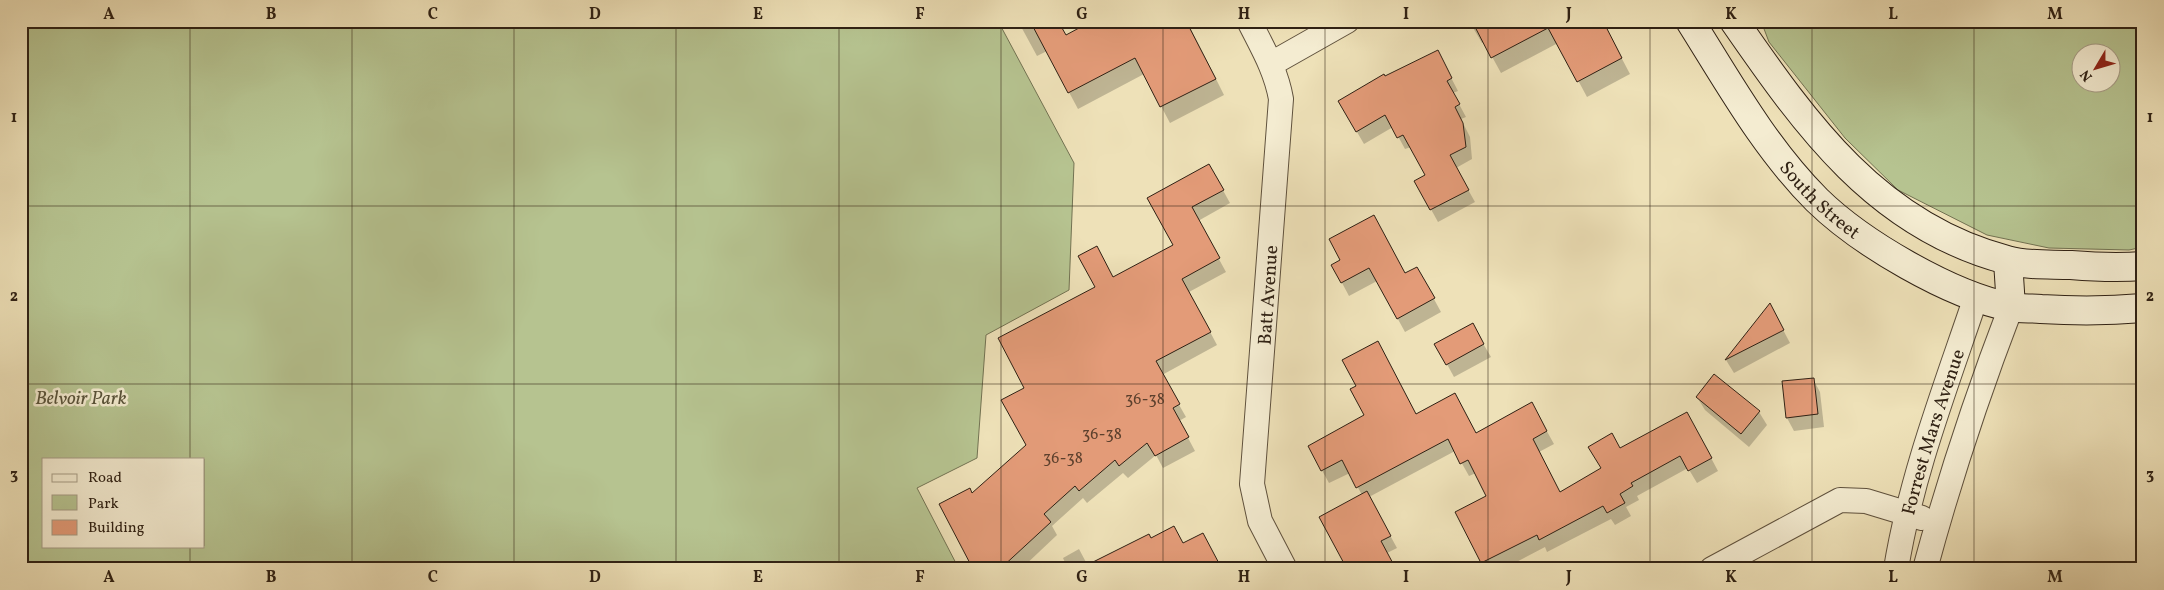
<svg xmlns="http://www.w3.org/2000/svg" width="2164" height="590" viewBox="0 0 2164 590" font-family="Vollkorn,serif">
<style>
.green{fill:#b6c390;stroke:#727252;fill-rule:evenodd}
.shadow{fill:#0003}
.building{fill:#e39b78;stroke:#2f2114}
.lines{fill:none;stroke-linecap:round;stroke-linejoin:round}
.street-casing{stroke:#5f513d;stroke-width:26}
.secondary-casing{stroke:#2f2114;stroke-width:30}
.street{stroke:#f4ecd1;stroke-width:24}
.secondary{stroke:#f4ecd1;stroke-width:28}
.grid{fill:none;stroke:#2f2114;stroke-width:1;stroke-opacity:0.55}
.labels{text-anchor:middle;stroke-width:5;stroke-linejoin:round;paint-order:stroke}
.number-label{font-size:16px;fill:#5c402d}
.street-label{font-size:19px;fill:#2f2114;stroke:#f4ecd1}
.park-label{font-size:19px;font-style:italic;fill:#585239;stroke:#f4ecd1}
.neatline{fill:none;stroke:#2f2114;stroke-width:2}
.grid-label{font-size:16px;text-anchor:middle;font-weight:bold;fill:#2f2114}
</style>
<rect width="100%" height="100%" fill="#eee1b8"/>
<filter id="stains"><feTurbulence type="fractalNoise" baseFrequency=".004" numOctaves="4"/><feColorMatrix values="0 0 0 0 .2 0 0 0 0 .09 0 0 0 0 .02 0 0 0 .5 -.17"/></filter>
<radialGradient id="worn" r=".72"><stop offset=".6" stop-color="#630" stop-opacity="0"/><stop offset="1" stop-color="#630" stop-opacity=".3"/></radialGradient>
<!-- green -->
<g class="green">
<path d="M 21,21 L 998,21 L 1074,163 L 1069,290 L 986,335 L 977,458 L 917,488 L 959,569 L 21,569 ZM 44,459 L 204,459 L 204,546 L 44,546 Z"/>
<path d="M 1761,21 L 2143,21 L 2143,247 L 2129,250 L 2049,248 L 1987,235 L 1898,190 L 1845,138 L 1769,42 ZM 2082,52 L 2112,52 L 2112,82 L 2082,82 Z"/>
</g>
<!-- shadow -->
<g class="shadow">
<polygon points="1018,21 1058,21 1066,36 1095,21 1187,21 1224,95 1170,123 1144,74 1078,109 1047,51 1037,56"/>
<polygon points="1469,21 1602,21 1630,74 1587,97 1558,43 1501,73 1484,42 1482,43"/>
<polygon points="1444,64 1458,91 1453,93 1466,117 1461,119 1470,137 1472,159 1456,168 1475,202 1438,222 1416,182 1426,176 1411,147 1405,149 1393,127 1364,144 1339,101 1385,78"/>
<polygon points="1209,165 1230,203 1198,221 1226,272 1189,292 1217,345 1162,375 1186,417 1179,421 1195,451 1163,468 1156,455 1128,478 1123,473 1087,503 1083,498 1052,526 1057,535 1021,569 972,569 969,563 972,495 1027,445 1026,388 1113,278 1174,246"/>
<polygon points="1342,261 1405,275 1417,268 1441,312 1405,332 1377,281 1349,296 1333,266"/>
<polygon points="1770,305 1790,343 1734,373 1726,360"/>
<polygon points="1472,325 1491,357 1454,377 1436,344"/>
<polygon points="1813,379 1820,392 1824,427 1794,431 1787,418"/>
<polygon points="1697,397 1759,412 1767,425 1749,447 1705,410"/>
<polygon points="1416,415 1476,434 1539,417 1554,444 1539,452 1560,493 1602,469 1620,449 1694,426 1718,471 1697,483 1688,468 1637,496 1639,500 1626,507 1631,516 1615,525 1611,519 1547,552 1545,547 1503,569 1485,569 1456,512 1488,497 1476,473 1469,476 1455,451 1369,497 1397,548 1387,553 1344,560 1362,495 1350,473 1329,483 1309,447"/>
<polygon points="1150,540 1183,545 1221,569 1068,569 1063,558 1079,549 1088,566"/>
</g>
<!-- building -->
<g class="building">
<polygon points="1030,21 1058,21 1066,35 1092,21 1186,21 1216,79 1160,107 1135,58 1068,93"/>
<polygon points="1472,21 1603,21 1622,58 1577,82 1548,28 1491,58"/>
<polygon points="1438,50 1452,78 1447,81 1460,104 1455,107 1463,123 1466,147 1450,155 1469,190 1430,210 1414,181 1425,175 1403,135 1397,138 1385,115 1356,132 1338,101 1384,74 1385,76"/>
<polygon points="1209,164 1224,190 1192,207 1220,258 1182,279 1211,332 1156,361 1180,404 1173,408 1189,437 1155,456 1147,443 1119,466 1115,460 1079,491 1075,486 1044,514 1051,522 1000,569 973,569 939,504 970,488 972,493 1026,445 1001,400 1024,388 998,338 1095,287 1078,256 1097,246 1113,277 1173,245 1147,198"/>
<polygon points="1374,215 1405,273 1417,267 1435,298 1397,319 1369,268 1341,283 1331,265 1340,260 1329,239"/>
<polygon points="1770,303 1784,330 1725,360"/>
<polygon points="1473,323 1484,344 1446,365 1434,344"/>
<polygon points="1378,341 1416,414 1455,393 1476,433 1532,402 1547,431 1533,439 1560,492 1601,468 1588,447 1612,433 1620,448 1687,412 1712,458 1688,471 1680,456 1631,483 1633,486 1620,494 1625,503 1607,513 1603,506 1539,540 1537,535 1481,563 1455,512 1486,496 1468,460 1460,464 1448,439 1356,488 1342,460 1321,471 1308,446 1364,415 1350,389 1356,386 1342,360"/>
<polygon points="1714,374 1760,411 1741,434 1696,397"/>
<polygon points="1814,378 1818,414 1786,418 1782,381"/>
<polygon points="1367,491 1391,536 1381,541 1396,569 1347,569 1319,517"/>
<polygon points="1174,526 1183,543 1203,533 1222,569 1079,569 1149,534 1151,538"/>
</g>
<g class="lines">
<!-- street casing -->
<g class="street-casing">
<g id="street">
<path d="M 1249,21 C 1262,47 1276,70 1281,99 L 1252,484 L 1260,521 L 1285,569"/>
<polyline points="1271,64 1347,21"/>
<polyline points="1712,569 1840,500 1866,501 1922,518"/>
<path id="s1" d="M 1896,569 C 1911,476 1946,386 1976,297"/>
<path d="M 1925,569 C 1949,480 1978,393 2011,307"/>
</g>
</g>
<!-- secondary casing -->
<g class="secondary-casing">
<g id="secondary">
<path id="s2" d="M 1690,21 C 1729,83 1765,148 1817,200 C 1861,243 1950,295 2010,307 C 2020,309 2031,308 2041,309 C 2074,311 2109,311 2143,308"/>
<path d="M 1734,21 C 1806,125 1877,226 2007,260 C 2026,266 2051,264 2071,265 C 2095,267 2119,268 2143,266"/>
<polyline points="2008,261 2011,307"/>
</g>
</g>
<!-- street -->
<use href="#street" class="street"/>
<!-- secondary -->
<use href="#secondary" class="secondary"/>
</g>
<!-- grid -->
<path class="grid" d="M 190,21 L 190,459M 352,21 L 352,569M 514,21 L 514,569M 676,21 L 676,569M 839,21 L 839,569M 1001,21 L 1001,569M 1163,21 L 1163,569M 1325,21 L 1325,569M 1488,21 L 1488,569M 1650,21 L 1650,569M 1812,21 L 1812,569M 1974,21 L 1974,569M 21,206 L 2143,206M 21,384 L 2143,384M 190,546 L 190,569"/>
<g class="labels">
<!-- number labels -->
<g class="number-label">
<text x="1145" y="404">36-38</text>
<text x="1102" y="439">36-38</text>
<text x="1063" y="463">36-38</text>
</g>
<!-- street labels -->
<g class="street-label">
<text dy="7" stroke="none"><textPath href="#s2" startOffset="222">South Street</textPath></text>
<text transform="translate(1267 295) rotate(-86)" y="7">Batt Avenue</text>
<text dy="7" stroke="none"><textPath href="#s1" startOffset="142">Forrest Mars Avenue</textPath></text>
</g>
<!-- park labels -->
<g class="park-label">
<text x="81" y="404">Belvoir Park</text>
</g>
</g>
<!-- margin -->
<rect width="2164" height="590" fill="none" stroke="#eee1b8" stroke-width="55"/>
<!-- legend -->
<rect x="42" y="458" width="162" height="90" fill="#f4ecd1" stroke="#a59b85"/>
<rect x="52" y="474" width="25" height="8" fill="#f4ecd1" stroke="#a59b85"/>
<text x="88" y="482" font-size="15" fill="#2f2114">Road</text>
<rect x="52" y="495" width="25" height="15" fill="#b6c390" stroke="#a59b85"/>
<text x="88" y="508" font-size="15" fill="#2f2114">Park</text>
<rect x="52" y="520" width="25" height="15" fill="#e39b78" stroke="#a59b85"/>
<text x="88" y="532" font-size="15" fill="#2f2114">Building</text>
<!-- north arrow -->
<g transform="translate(2096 68) rotate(232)"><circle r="24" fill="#f4ecd1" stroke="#a59b85"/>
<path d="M0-4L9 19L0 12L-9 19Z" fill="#8f2418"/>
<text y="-8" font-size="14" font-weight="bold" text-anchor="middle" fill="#2f2114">N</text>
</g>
<rect x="28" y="28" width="2108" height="534" class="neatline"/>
<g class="grid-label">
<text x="109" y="19">A</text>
<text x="271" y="19">B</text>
<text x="433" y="19">C</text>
<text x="595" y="19">D</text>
<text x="758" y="19">E</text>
<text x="920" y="19">F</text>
<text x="1082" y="19">G</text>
<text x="1244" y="19">H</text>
<text x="1406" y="19">I</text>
<text x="1569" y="19">J</text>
<text x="1731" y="19">K</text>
<text x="1893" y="19">L</text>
<text x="2055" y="19">M</text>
<text x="14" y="122">1</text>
<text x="2150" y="122">1</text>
<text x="14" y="301">2</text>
<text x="2150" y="301">2</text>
<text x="14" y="479">3</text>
<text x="2150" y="479">3</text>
<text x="109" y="582">A</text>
<text x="271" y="582">B</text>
<text x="433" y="582">C</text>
<text x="595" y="582">D</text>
<text x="758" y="582">E</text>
<text x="920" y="582">F</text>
<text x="1082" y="582">G</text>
<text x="1244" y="582">H</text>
<text x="1406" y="582">I</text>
<text x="1569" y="582">J</text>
<text x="1731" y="582">K</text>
<text x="1893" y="582">L</text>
<text x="2055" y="582">M</text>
</g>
<rect width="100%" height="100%" filter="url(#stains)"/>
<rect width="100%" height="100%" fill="url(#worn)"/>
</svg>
